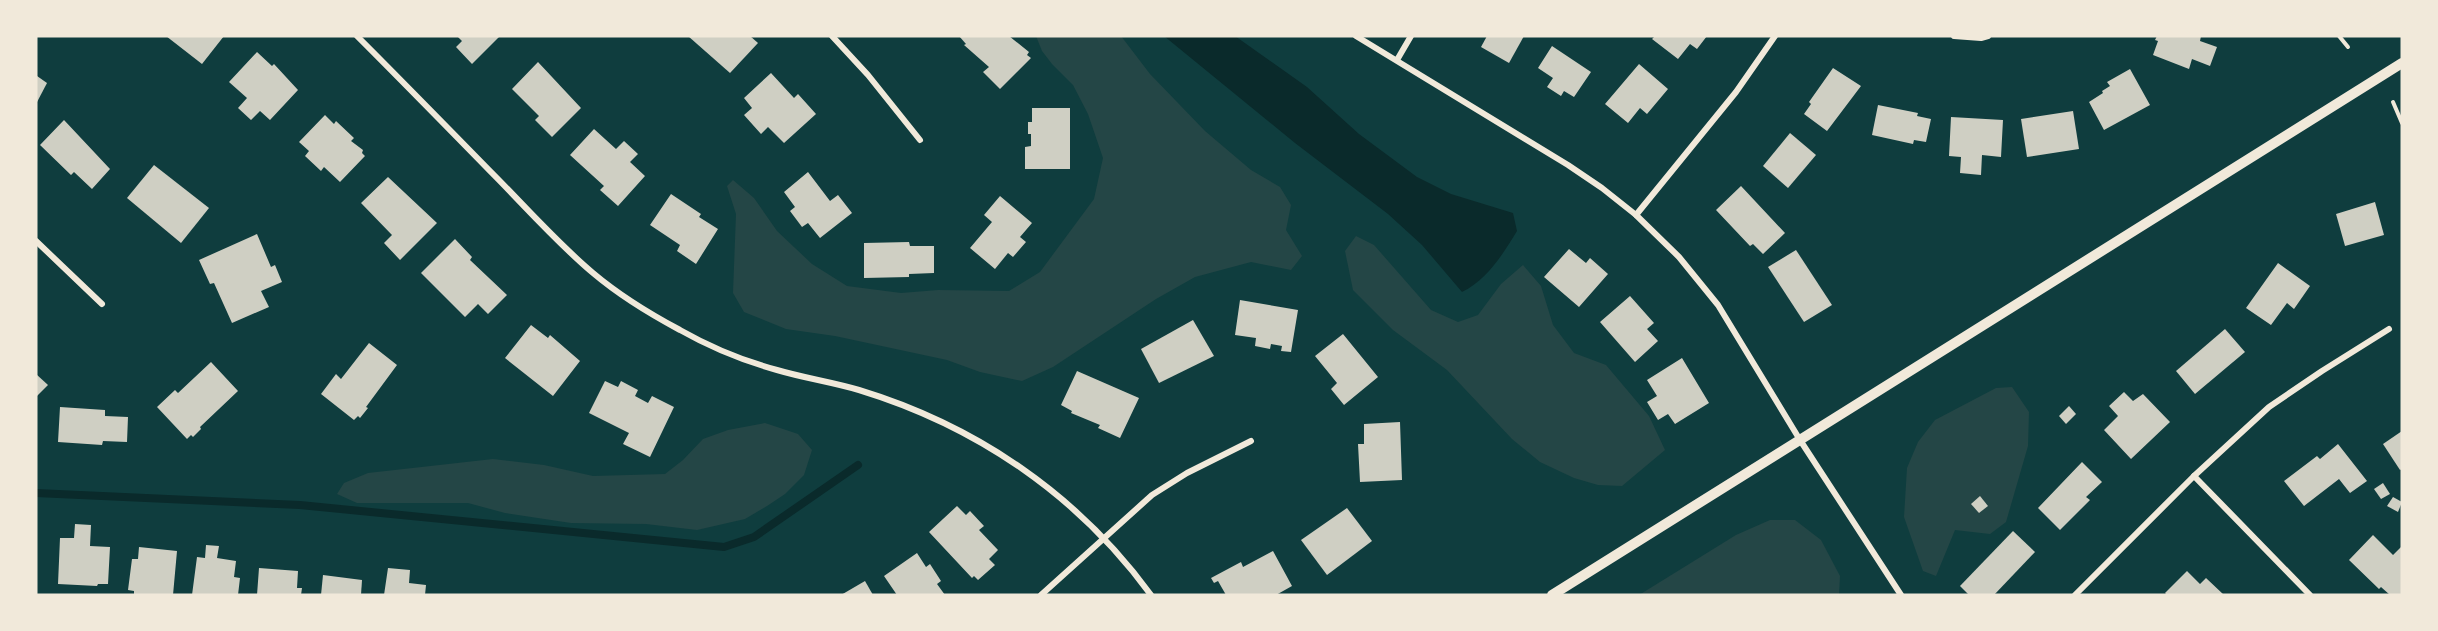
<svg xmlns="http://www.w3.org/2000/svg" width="2438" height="631" viewBox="0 0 2438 631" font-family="Rubik,sans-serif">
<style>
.green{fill:#244646}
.water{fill:#0a2a2b}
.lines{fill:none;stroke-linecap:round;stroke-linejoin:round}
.stream{stroke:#0a2a2b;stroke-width:8}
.building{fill:#cfcfc3}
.path{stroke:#f1e9da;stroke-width:4}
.minor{stroke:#f1e9da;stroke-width:6}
.tertiary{stroke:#f1e9da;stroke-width:10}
</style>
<rect width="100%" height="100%" fill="#0f3d3e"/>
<!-- green -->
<g class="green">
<polygon points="1036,36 1121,36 1150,74 1205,131 1251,170 1280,187 1291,205 1286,230 1302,256 1291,270 1251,262 1195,277 1156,299 1053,367 1022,381 980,372 947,360 835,336 786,329 744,312 733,293 736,214 727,186 733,180 754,198 777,231 812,264 847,286 901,293 938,290 1009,291 1040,272 1094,199 1103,158 1088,114 1073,85 1052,64 1042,51"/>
<polygon points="1356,236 1374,245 1431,310 1458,322 1478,315 1501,284 1523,265 1541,286 1553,325 1574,353 1606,365 1649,416 1665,450 1622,486 1598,485 1574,478 1540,462 1512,439 1447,370 1393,330 1353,290 1345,251"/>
<polygon points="2012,387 2029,412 2028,446 2006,522 1990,534 1955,530 1936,576 1923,571 1904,517 1907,468 1918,442 1935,420 1996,388"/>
<polygon points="765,423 798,434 812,450 804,475 785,494 767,506 745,519 697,530 646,524 571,523 505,513 468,503 357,503 337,494 344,483 368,473 493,459 544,465 593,476 665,474 683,460 703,439 728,430"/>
<polygon points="1770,520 1795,520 1821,540 1840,576 1839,595 1639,595 1736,535"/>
</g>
<!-- water -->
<path class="water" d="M 1164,36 L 1235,36 L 1307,87 L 1359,134 L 1417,177 L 1451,194 L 1513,213 L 1517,231 C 1503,254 1487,280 1462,292 L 1422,245 L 1388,214 L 1295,143 Z"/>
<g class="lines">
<!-- stream -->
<polyline class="stream" points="36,493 300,505 724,547 754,537 858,465"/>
</g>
<!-- building -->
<g class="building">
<polygon points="166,36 224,36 202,64"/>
<polygon points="457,36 500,36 472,64 456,47 462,41"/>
<polygon points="688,36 750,36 758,43 730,73"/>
<polygon points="959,36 1009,36 1029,52 1027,55 1031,58 1000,89 983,72 989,67 964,45 966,44"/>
<polygon points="1487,36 1524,36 1509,63 1481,47"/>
<polygon points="1655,36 1707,36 1697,49 1690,44 1678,59 1652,39"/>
<polygon points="2157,36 2201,36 2200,41 2217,47 2210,66 2192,59 2189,69 2153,55 2158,41 2155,40"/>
<polygon points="1552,46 1591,72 1574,97 1564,91 1561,96 1547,87 1553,78 1538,68"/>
<polygon points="257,52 272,66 274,64 298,90 270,120 260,111 251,120 238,108 247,98 229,82"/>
<polygon points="538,62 581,108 552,137 535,120 539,116 512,89"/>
<polygon points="1639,64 1668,89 1647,114 1640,108 1628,123 1605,104"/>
<polygon points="1833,68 1861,86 1827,131 1804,114 1811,104 1809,102"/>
<polygon points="2130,69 2150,105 2104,130 2089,102 2103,93 2102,91 2110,86 2107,82"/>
<polygon points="771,73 794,98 798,94 816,114 784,143 768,127 761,134 744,115 752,108 744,98"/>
<polygon points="37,76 47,83 36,104 36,78"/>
<polygon points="1878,105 1918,113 1917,116 1931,119 1926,142 1914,140 1913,144 1872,135"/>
<polygon points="1032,108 1070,108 1070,169 1025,169 1025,147 1031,146 1031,134 1028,134 1028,122 1032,122"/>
<polygon points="2073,111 2079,149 2027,157 2021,119"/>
<polygon points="325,115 334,124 336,121 354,138 351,141 363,150 362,153 365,156 340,182 324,167 321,171 305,156 309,151 299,142"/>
<polygon points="1951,117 2003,120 2001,157 1982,155 1981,175 1960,173 1961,157 1949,156"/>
<polygon points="64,120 110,169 92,189 74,172 71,175 40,145"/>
<polygon points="594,129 616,149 624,141 638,154 630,162 645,176 618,206 600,190 604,186 570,155"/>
<polygon points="1790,133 1816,155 1788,188 1763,166"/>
<polygon points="154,165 209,208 181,243 127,198"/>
<polygon points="808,172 830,201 838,195 852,213 820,238 808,223 802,227 790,211 795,207 784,192"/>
<polygon points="388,177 437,223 400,260 384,243 392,235 361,203"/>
<polygon points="1741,186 1785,233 1763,254 1753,244 1750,246 1716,210"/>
<polygon points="671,194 701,214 699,217 718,229 696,264 677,251 680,245 650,225"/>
<polygon points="1000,196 1032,223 1020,237 1026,242 1013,257 1008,253 995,269 970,248 992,222 984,215"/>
<polygon points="2375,202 2384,235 2345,246 2336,214"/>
<polygon points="257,234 271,267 275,265 282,282 261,291 269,307 232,323 214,283 210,284 199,260"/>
<polygon points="455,239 472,257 470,260 507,295 488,314 478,304 465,317 421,273"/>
<polygon points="909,242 910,246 934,246 934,273 909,274 909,277 864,278 864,243"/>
<polygon points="1569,249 1586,263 1590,258 1608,274 1579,307 1544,277"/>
<polygon points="1796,250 1832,305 1804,322 1768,267"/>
<polygon points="2278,263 2310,286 2294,309 2287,303 2271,325 2246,308"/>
<polygon points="1630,296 1654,323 1647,329 1658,341 1635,362 1600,322"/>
<polygon points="1240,300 1298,310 1291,352 1281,351 1282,346 1271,344 1270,349 1255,346 1256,338 1235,335"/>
<polygon points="1193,320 1214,356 1159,383 1141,349"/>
<polygon points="531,325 548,338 550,335 580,361 553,396 505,358"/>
<polygon points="2225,329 2245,352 2195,394 2176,371"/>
<polygon points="1343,334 1378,377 1344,405 1331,389 1337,383 1315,356"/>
<polygon points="369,343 397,365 366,407 368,408 360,418 358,416 354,420 321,394 336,374 341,379"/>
<polygon points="1682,358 1709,403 1675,424 1668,414 1658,420 1647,402 1657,396 1647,380"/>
<polygon points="211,362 238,391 200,427 201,429 193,437 191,435 187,439 157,407 175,390 178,393"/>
<polygon points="1077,371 1139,398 1120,438 1098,428 1100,425 1071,413 1072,411 1061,405"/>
<polygon points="36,374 48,385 36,397"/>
<polygon points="605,381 618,387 621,381 638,390 635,396 648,403 652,396 674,407 650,457 623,444 629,433 589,413"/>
<polygon points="2124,392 2133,401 2143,394 2170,422 2131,459 2104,430 2118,416 2109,406"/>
<polygon points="2069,406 2076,414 2066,424 2059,416"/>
<polygon points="60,407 105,410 105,416 128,417 127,442 103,441 102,445 58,442"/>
<polygon points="1400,422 1402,480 1360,482 1358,444 1364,444 1364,424"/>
<polygon points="2402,431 2402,469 2400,470 2383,444"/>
<polygon points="2338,444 2367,481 2350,493 2339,479 2304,506 2284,481 2317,456 2320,459"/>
<polygon points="2082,462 2102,482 2086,497 2090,500 2060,530 2038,508"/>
<polygon points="2383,483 2390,494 2381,499 2374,489"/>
<polygon points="1980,496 1988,506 1979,513 1971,504"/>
<polygon points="2393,497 2402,502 2398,512 2387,506"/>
<polygon points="957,506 966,515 970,511 984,526 979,530 998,550 989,559 995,565 978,580 974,576 972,578 929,532"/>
<polygon points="1347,508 1372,541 1327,575 1301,540"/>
<polygon points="75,524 91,525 90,546 110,547 108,584 98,584 97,586 58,584 60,538 74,538"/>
<polygon points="2013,531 2035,552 1994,595 1969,595 1960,586"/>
<polygon points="2373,535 2393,555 2402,546 2402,595 2390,595 2381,587 2379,589 2349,560"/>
<polygon points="206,545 219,546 217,558 236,561 234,577 240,578 238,595 192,595 197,557 205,558"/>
<polygon points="139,547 177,551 173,595 134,595 134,591 128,590 132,559 138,559"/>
<polygon points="1273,551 1292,586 1276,595 1226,595 1218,581 1214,583 1211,578 1241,562 1243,567"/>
<polygon points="917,553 926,567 930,564 941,581 937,584 945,595 897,595 884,576"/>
<polygon points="259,568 298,571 297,588 302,588 301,595 257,595"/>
<polygon points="388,568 410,570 409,583 426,585 425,595 384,595"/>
<polygon points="2187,571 2200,584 2206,578 2224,595 2167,595 2165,593"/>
<polygon points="323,575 362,580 361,595 321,595"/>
<polygon points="865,581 873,595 841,595"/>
</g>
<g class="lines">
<!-- path -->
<g class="path">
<polyline points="2339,36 2348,47"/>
<polyline points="2393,102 2402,123"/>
</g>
<!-- minor -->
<g class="minor">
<path d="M 357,36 C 402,81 446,126 490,171 C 524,205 556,242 593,273 C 619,295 650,314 680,330 C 710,347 744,361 777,370 C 804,378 832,382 859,390 C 977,426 1078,495 1151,595"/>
<polyline points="832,36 868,75 920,140"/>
<polyline points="1356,36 1568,165 1602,188 1636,215 1679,257 1718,305 1800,440 1901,595"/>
<polyline points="1954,36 1981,38 1988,36"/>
<polyline points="1397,60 1411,36"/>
<polyline points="1636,215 1736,92 1775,36"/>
<polyline points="36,241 102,304"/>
<polyline points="2194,476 2310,595"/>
<polyline points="1041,595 1152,495 1187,473 1251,441"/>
<polyline points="2075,595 2194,476 2269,407 2322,371 2389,329"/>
</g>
<!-- tertiary -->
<polyline class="tertiary" points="1552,595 2402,63"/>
</g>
<!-- border -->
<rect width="2438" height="631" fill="none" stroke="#f1e9da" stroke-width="75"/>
</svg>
